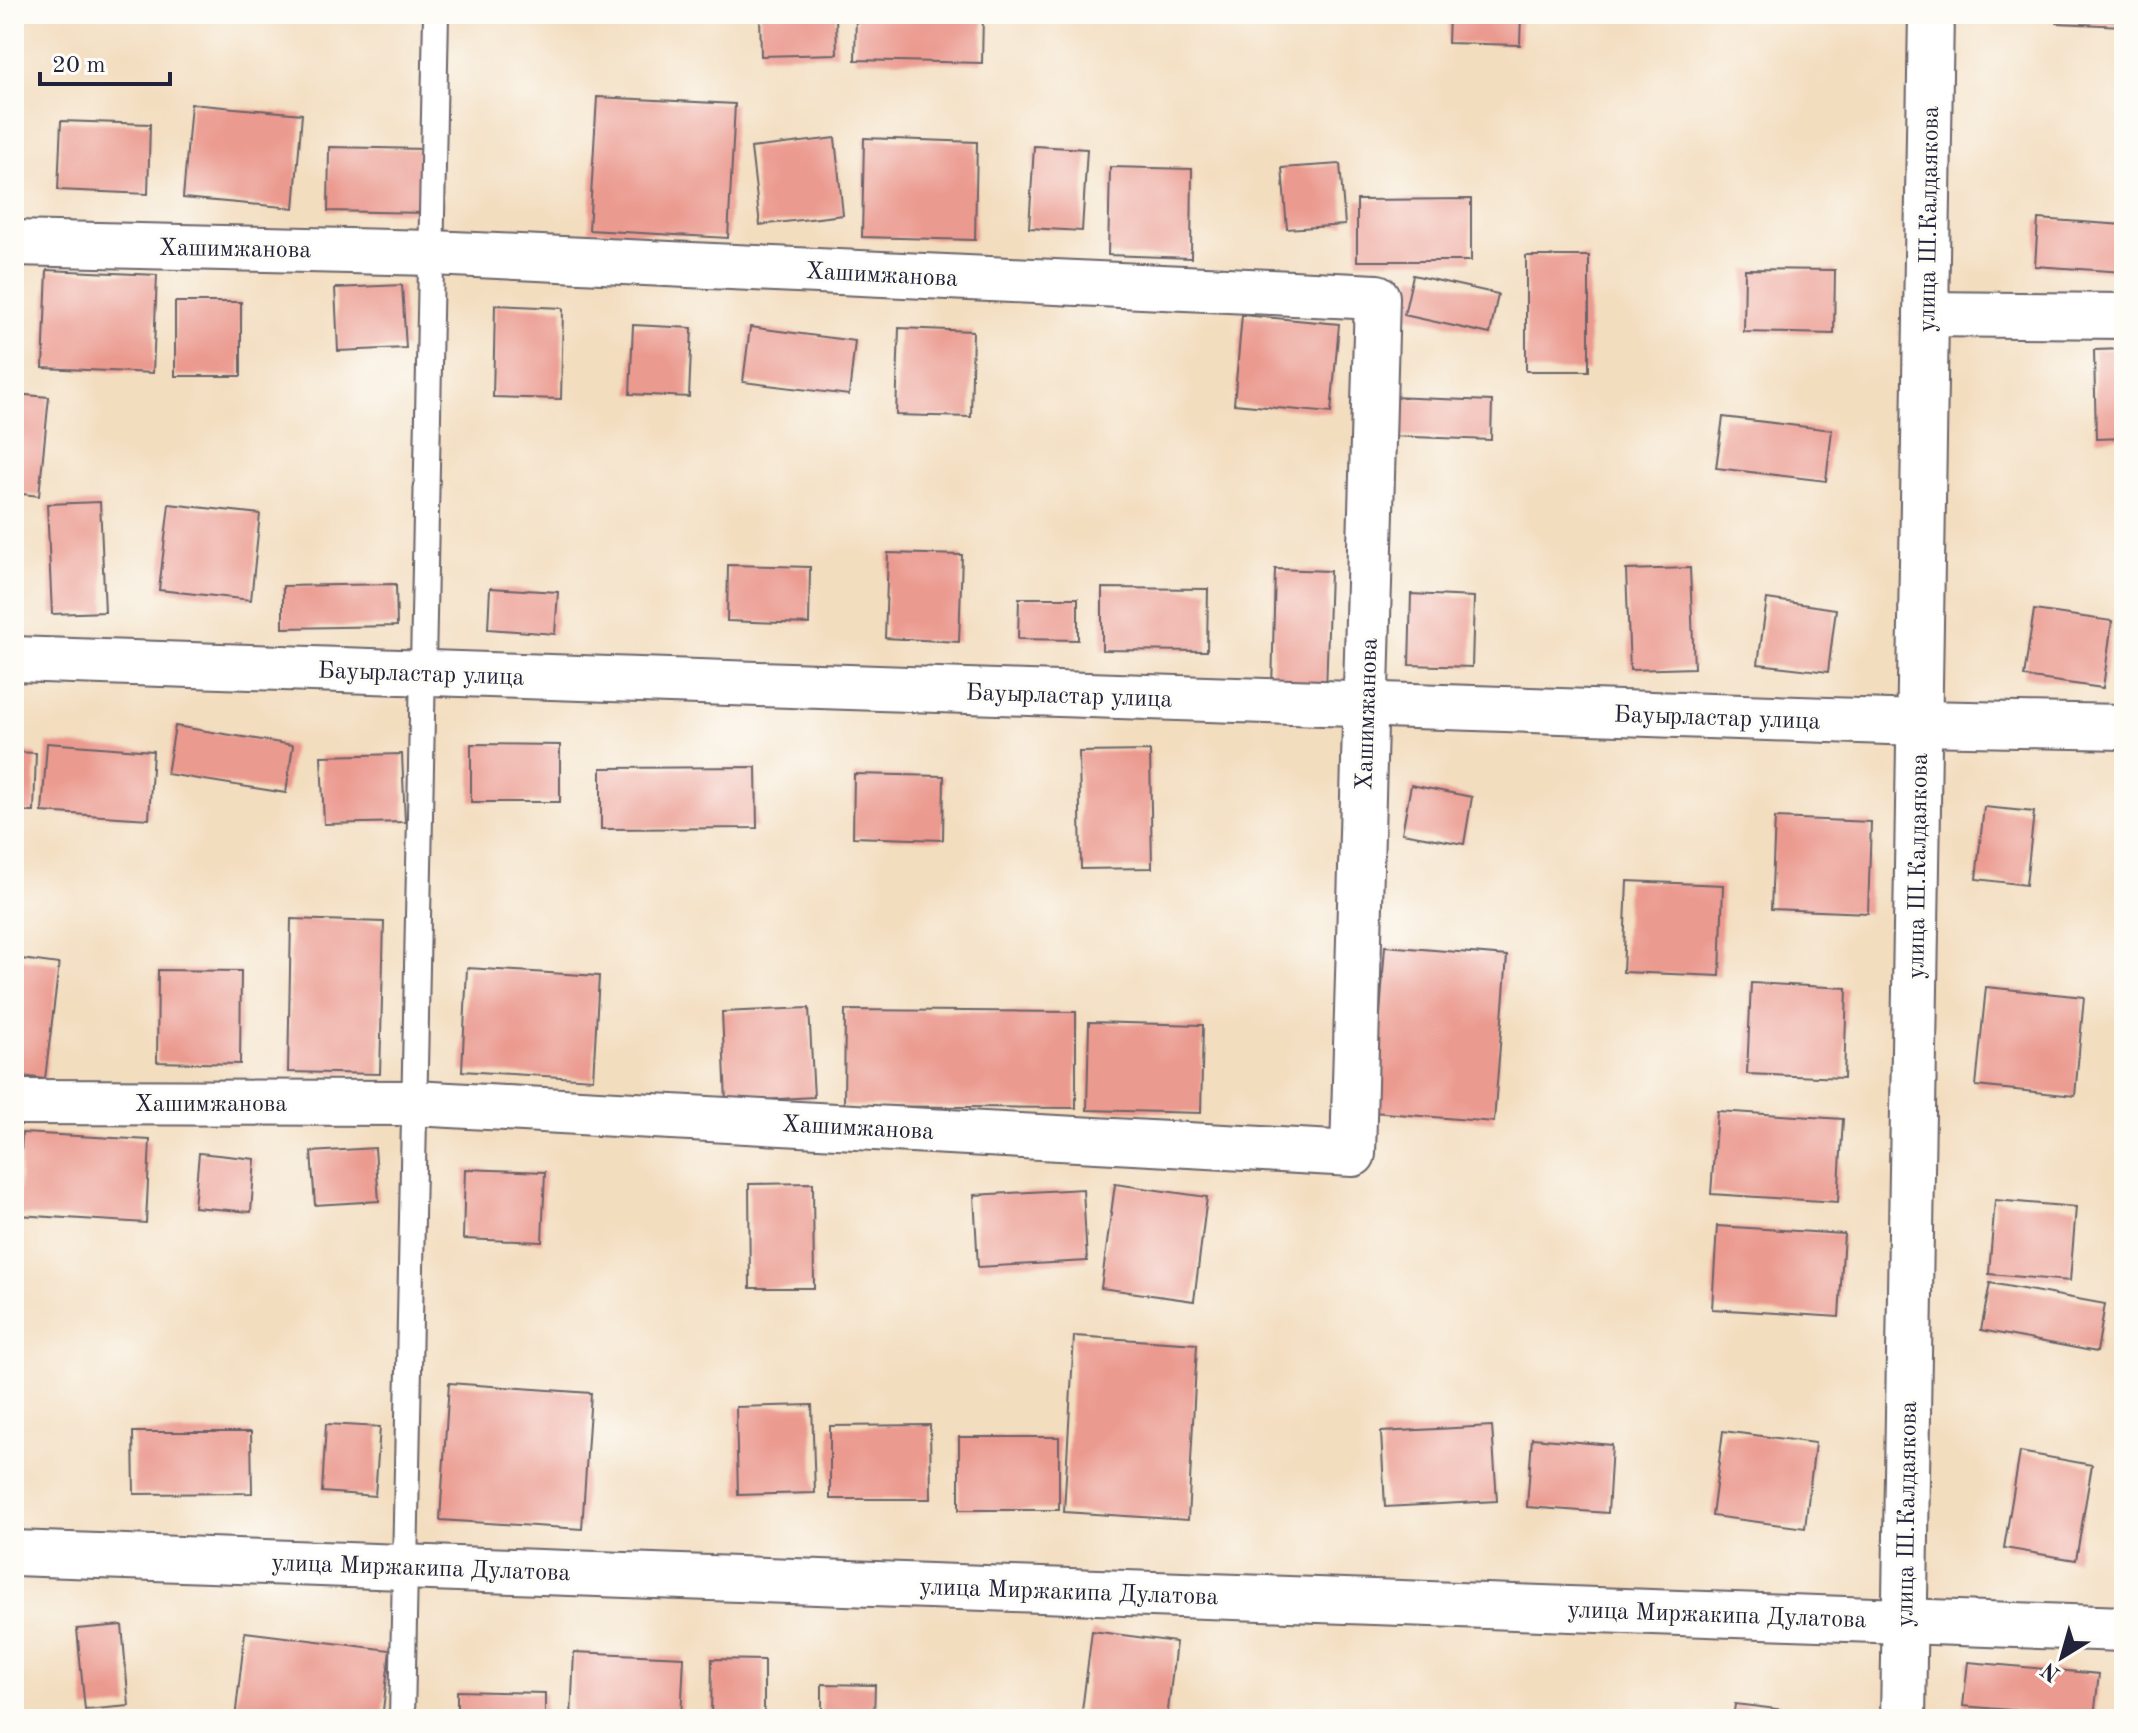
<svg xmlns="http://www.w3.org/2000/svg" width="2138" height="1733" viewBox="0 0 2138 1733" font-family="'Old Standard TT',serif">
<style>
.building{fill:#eb9a8f}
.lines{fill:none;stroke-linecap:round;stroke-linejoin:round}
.service-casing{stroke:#6b6369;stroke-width:28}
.minor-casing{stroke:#6b6369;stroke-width:48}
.service{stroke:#fff;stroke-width:24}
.minor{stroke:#fff;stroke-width:44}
.labels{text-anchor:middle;stroke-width:6;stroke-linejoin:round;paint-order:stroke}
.street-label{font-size:24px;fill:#22223b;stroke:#fdfcf7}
</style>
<rect width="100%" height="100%" fill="#fdfcf7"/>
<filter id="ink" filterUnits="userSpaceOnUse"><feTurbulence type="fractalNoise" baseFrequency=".0125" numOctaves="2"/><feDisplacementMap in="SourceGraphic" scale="16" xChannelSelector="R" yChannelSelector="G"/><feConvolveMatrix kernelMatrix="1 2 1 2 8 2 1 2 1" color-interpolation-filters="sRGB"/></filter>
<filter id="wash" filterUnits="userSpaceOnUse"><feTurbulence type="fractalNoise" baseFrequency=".006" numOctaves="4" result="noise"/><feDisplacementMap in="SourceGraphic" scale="32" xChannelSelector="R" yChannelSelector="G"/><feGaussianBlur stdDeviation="1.8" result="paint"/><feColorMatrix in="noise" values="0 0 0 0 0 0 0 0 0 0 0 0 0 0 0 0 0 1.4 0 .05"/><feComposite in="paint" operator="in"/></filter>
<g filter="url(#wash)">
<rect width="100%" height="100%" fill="#f3ddbf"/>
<g id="blocks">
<!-- building -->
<g class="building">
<polygon points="760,14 836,14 837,54 761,56"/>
<polygon points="856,14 983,14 982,63 855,60"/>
<polygon points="1363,14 1414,14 1413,22 1363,18"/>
<polygon points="1449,14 1521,14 1520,45 1448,43"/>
<polygon points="2058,14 2124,14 2124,26 2057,23"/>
<polygon points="597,97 735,104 728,238 589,230"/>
<polygon points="191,104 302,114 294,208 183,198"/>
<polygon points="61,121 150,124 148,194 58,190"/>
<polygon points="835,138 843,215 760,225 751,148"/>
<polygon points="864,138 977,142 975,240 862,237"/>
<polygon points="1034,146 1087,149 1082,231 1029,228"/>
<polygon points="329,147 425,149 424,213 328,211"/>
<polygon points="1340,164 1345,225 1287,229 1282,168"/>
<polygon points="1110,167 1192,169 1191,258 1108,255"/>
<polygon points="1471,199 1471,261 1357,261 1357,200"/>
<polygon points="2038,219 2124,225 2124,272 2035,266"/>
<rect x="1526" y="256" width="63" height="115"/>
<polygon points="1745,269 1835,270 1834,334 1744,332"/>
<polygon points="47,270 157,275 153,373 43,368"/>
<polygon points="1413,275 1498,294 1490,334 1404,315"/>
<polygon points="402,285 406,348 338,351 335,288"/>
<rect x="175" y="302" width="66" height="74"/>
<polygon points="495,305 563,308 561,399 493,397"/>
<polygon points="1242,315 1339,324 1331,413 1234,404"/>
<polygon points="633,325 692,328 689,397 630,394"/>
<polygon points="750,327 855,341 849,395 743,382"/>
<polygon points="899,328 973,331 971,417 896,415"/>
<polygon points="2124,349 2124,438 2096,439 2094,350"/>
<polygon points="14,394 49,397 39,496 14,493"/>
<polygon points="1390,397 1492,401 1491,440 1388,436"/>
<polygon points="1723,417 1832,430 1826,481 1716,468"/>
<polygon points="100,502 105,612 52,614 47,504"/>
<polygon points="169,504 260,514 251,600 159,590"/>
<polygon points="888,553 962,555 959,642 885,638"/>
<polygon points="728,565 810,567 809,624 727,621"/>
<polygon points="1690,568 1694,668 1630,670 1626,570"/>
<polygon points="1275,569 1330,571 1326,692 1272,690"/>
<polygon points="396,584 397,626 283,628 283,586"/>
<polygon points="490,588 558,592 555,634 488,629"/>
<polygon points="1102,588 1208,589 1207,651 1102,650"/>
<polygon points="1411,594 1474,597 1472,667 1409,665"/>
<polygon points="1019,598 1078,598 1078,640 1018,639"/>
<polygon points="1767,599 1836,609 1828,672 1758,664"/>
<polygon points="2034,610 2112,621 2103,688 2024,677"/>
<polygon points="175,726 293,745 286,793 167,774"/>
<polygon points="47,743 153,751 149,819 42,812"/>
<polygon points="471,744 560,745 560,802 471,802"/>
<polygon points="1150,751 1152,868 1081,869 1079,752"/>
<polygon points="14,752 36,753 34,812 14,812"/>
<polygon points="402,754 405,822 324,824 321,756"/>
<polygon points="756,767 757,828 601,829 601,768"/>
<polygon points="854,774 944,776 943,840 853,837"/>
<polygon points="1411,785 1472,797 1464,844 1402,833"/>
<polygon points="1984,807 2034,812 2026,885 1976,879"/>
<polygon points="1775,818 1871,822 1868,913 1771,909"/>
<polygon points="1627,881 1723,885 1720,976 1623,972"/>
<polygon points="291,919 384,922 380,1074 288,1072"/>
<polygon points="1385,946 1507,956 1494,1122 1373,1112"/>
<polygon points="14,958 59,964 45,1079 14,1075"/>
<polygon points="467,968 599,976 593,1079 462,1071"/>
<polygon points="158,970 241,971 240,1064 157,1062"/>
<polygon points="1751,983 1847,988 1844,1078 1747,1074"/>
<polygon points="1986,987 2084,997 2075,1096 1976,1086"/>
<polygon points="809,1008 814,1097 726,1102 722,1012"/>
<polygon points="845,1010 1076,1012 1076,1108 844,1106"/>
<polygon points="1089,1022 1203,1025 1201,1113 1087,1110"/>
<polygon points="1717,1111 1843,1119 1838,1202 1711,1194"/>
<polygon points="22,1133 150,1140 146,1223 18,1215"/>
<polygon points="375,1148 379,1201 315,1205 311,1152"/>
<polygon points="199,1153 255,1159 251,1212 194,1207"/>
<polygon points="465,1169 545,1172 542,1242 463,1239"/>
<polygon points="813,1183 814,1288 750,1288 749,1184"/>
<polygon points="1115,1184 1207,1197 1194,1301 1101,1288"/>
<polygon points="1083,1189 1087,1261 978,1267 974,1195"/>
<polygon points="1995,1200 2076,1207 2070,1281 1989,1274"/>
<polygon points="1717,1226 1844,1234 1839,1317 1712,1309"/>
<polygon points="1990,1283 2105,1304 2097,1352 1981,1330"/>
<polygon points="1074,1336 1197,1344 1188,1520 1064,1512"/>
<polygon points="449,1383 591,1393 582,1529 440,1520"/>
<polygon points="812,1405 815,1493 738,1495 736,1407"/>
<polygon points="326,1424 380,1427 375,1496 322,1492"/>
<polygon points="930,1425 931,1499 830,1499 830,1426"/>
<polygon points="1492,1426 1497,1501 1385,1507 1381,1432"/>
<polygon points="1723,1431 1815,1443 1805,1528 1712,1516"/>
<polygon points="133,1432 251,1432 252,1493 134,1494"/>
<rect x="959" y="1437" width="100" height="73"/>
<polygon points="1532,1438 1612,1445 1608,1513 1527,1507"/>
<polygon points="2020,1452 2092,1465 2076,1560 2004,1548"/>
<polygon points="122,1625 129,1706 85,1710 77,1629"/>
<polygon points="1092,1631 1176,1642 1167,1719 1081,1719"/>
<polygon points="245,1632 390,1650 382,1719 235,1719"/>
<rect x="14" y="1636" width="4" height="83"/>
<polygon points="574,1652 684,1657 681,1719 571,1719"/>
<polygon points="712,1659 764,1660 764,1719 711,1719"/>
<polygon points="1968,1662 2099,1674 2094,1717 1963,1706"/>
<polygon points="822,1684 875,1685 874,1719 822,1719"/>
<polygon points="457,1691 545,1693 545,1719 457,1719"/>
<polygon points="1735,1704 1809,1713 1809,1719 1733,1719"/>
</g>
</g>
</g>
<g filter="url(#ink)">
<use href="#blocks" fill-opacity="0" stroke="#6b6369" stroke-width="2"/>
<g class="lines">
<!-- service casing -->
<g class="service-casing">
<polyline id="service" points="402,1719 436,14"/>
</g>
<!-- minor casing -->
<g class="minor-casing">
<g id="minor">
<polyline points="14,243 432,253 1377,297 1353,1154 414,1103 14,1102"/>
<polyline points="1926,314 2124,316"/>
<polyline points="14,659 1919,723 2124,727"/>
<polyline points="14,1553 2124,1629"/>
<polyline points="1903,1719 1931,14"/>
</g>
</g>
<!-- service -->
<use href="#service" class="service"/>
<!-- minor -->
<use href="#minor" class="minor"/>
</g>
</g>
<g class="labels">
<!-- street labels -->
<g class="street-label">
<text transform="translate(1928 219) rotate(-89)" y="8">улица Ш.Калдаякова</text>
<text transform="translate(235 248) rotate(1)" y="8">Хашимжанова</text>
<text transform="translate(882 274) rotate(3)" y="8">Хашимжанова</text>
<text transform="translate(421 673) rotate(2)" y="8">Бауырластар улица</text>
<text transform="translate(1069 695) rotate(2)" y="8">Бауырластар улица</text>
<text transform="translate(1366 714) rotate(-88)" y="8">Хашимжанова</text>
<text transform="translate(1717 717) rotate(2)" y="8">Бауырластар улица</text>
<text transform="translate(1917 866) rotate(-89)" y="8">улица Ш.Калдаякова</text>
<text x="211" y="1111">Хашимжанова</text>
<text transform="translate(858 1127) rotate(3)" y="8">Хашимжанова</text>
<text transform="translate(1906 1514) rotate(-89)" y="8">улица Ш.Калдаякова</text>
<text transform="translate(421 1567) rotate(2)" y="8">улица Миржакипа Дулатова</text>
<text transform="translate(1069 1591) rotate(2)" y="8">улица Миржакипа Дулатова</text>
<text transform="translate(1717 1614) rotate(2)" y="8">улица Миржакипа Дулатова</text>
</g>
</g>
<!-- margin -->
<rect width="2138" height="1733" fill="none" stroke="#fdfcf7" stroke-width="48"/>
<!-- north arrow -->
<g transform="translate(2062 1657) rotate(217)" stroke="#fdfcf7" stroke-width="6" paint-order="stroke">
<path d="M0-6L14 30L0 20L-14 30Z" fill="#22223b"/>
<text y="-12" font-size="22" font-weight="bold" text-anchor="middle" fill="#22223b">N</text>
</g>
<!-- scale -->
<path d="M40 72v12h130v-12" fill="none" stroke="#22223b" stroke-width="4"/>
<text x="52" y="72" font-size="24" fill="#22223b" stroke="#fdfcf7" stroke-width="6" paint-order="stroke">20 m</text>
</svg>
